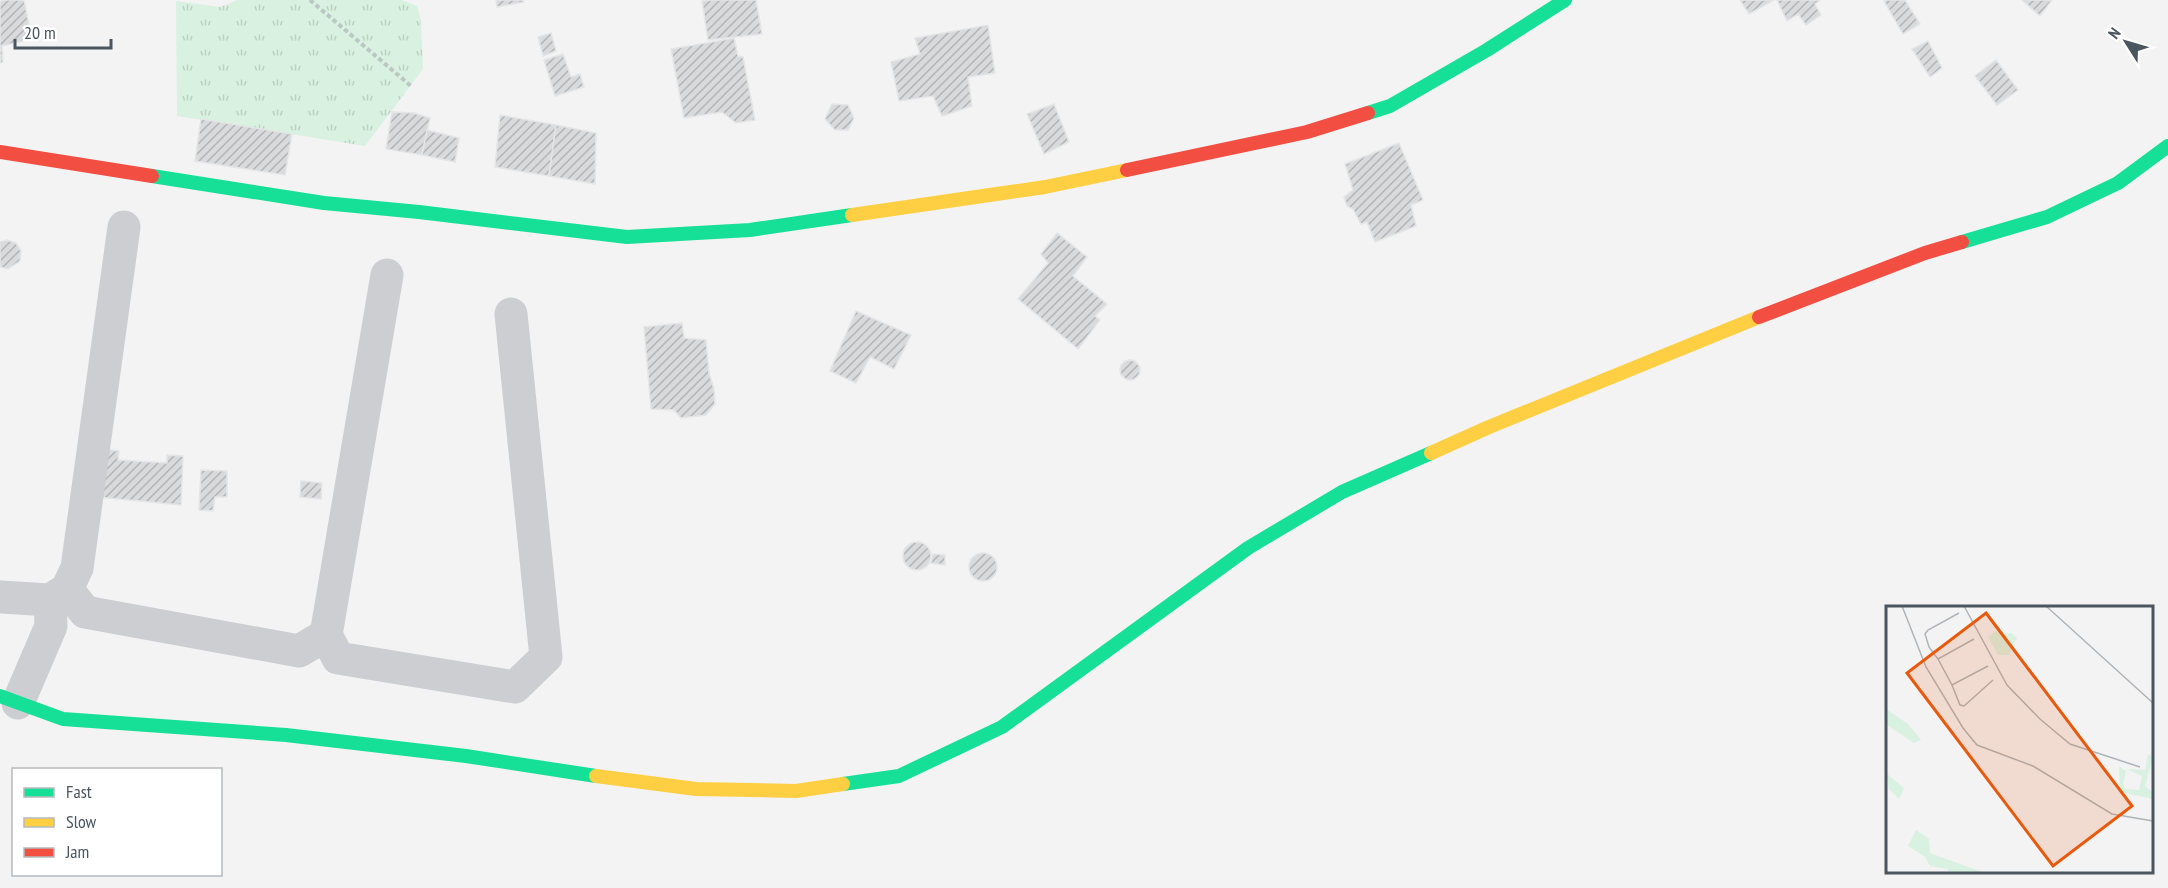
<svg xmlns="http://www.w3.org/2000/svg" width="2168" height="888" viewBox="0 0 2168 888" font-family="'PT Sans Narrow',sans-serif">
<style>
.grass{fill:url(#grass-tufts)}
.building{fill:url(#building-hatch);stroke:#e4e5e6;stroke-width:1.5}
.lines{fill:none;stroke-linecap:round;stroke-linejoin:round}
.path{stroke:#bbc7c3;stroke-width:4;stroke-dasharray:4.5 3;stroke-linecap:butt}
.street{stroke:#ccced1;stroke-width:33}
.fast{stroke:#16e098;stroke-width:14}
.slow{stroke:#ffcf43;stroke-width:14}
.jam{stroke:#f24e42;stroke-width:14}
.inset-road{fill:none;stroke:#afb4b8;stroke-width:1.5}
.view{fill:#e8590c;fill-opacity:0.15;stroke:#e8590c;stroke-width:3}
.inset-edge{fill:none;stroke:#4a565f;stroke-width:3}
</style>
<defs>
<pattern id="grass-tufts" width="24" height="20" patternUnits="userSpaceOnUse" patternTransform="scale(1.5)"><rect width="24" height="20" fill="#d9f1e1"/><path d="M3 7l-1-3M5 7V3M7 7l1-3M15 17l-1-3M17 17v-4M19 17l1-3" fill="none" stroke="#bcd1c3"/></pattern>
<pattern id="building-hatch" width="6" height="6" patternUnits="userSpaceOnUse" patternTransform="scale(1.5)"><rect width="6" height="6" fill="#d9dadb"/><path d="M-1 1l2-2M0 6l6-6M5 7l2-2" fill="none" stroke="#b2b4b5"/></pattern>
</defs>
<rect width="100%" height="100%" fill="#f3f3f3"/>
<!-- grass -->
<polygon class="grass" points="237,0 402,0 417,6 421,21 423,69 365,146 177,116 176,1 220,7"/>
<!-- building -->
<g class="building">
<polygon points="3,0 24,0 32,39 2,46 3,62 0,63 0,2"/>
<polygon points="496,0 523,0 524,2 497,7"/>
<polygon points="712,0 756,0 762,34 708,40 702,1"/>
<polygon points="1740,0 1774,0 1749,14"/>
<polygon points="1777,0 1820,0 1815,4 1821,15 1806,25 1798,14 1787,21"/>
<polygon points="1886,0 1905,0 1920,24 1903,34 1884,1"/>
<polygon points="2022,0 2052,0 2040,16"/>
<polygon points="988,25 995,73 968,77 972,106 942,116 933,96 899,101 891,62 920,54 915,38"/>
<polygon points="551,33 556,51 543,56 538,37"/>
<polygon points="734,38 738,56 743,57 755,120 736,123 722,112 684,118 671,49"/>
<polygon points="1928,41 1942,68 1930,77 1912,49"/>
<polygon points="563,54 571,77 580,74 584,87 555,96 544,60"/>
<polygon points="1996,60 2018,90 1997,105 1975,76"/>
<polygon points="832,104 848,105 854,118 848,130 835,130 825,119"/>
<polygon points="1054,104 1069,142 1044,154 1027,114"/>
<polygon points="392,112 414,113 430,118 422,155 386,149"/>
<polygon points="500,115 556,125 549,176 495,167"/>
<polygon points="201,119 292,134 285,175 195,161"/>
<polygon points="556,125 596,133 595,184 549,176"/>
<polygon points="427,130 459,138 455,162 422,155"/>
<polygon points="1399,143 1423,200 1411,205 1416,226 1375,242 1367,222 1361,224 1353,209 1347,206 1344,197 1353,190 1345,164"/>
<polygon points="1057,233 1087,257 1073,276 1107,304 1095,316 1100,320 1078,349 1018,299 1048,263 1041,254"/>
<polygon points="7,240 16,243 21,251 20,261 8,269 0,267 0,242"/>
<polygon points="856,311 911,335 894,369 870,357 856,383 830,371"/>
<polygon points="682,323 684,338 706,340 709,373 714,389 715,404 706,415 681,418 674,410 651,409 644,327"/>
<circle cx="1130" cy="370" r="10"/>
<polygon points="103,449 119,451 118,460 167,463 167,455 183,456 181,505 98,497"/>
<polygon points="201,470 227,471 227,497 215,497 213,511 199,510"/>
<polygon points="301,481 322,483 321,499 300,497"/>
<circle cx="917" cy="556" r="14"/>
<circle cx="983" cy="567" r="14"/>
<polygon points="933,554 945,555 945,565 931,563"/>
</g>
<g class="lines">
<!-- path -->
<polyline class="path" points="310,0 411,86"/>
<!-- street -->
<g class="street">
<polyline points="67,589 85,612 299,651 326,635 387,275"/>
<polyline points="0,597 50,600 67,589 77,568 124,227"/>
<polyline points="326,635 338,658 515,687 546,657 511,314"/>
<polyline points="18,703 51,626 50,600"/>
</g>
<!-- fast -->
<g class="fast">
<polyline points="1368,113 1390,106 1487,50 1565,0"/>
<polyline points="152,176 324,203 419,212 627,237 750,230 852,215"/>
<polyline points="1962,242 2047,217 2118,183 2168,146"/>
<polyline points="0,696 63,719 286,735 466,756 596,776"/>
<polyline points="843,784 899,776 1002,727 1248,548 1342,492 1431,453"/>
</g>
<!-- slow -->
<g class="slow">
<polyline points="852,215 1045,187 1127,170"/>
<polyline points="1431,453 1489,427 1759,317"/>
<polyline points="596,776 696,789 796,791 843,784"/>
</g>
<!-- jam -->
<g class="jam">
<polyline points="0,152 152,176"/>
<polyline points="1127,170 1307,132 1368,113"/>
<polyline points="1759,317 1925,253 1962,242"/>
</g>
</g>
<!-- overview -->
<g transform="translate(1886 606)">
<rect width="267" height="267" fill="#f3f3f3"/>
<path d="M 112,23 L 116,28 L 126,27 L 131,32 L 123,49 L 112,49 L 102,31 Z" fill="#d9f1e1"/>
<path d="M 262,148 L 267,151 L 259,180 L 267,187 L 267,193 L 234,186 L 233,160 L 240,165 L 237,179 L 240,183 L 253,184 L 256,170 L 241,163 L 259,164 ZM 0,167 L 18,182 L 13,193 L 3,183 ZM 30,224 L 43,233 L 44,247 L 99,267 L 63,267 L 62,263 L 44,260 L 39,251 L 22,240 Z" fill="#d9f1e1"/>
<path d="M 0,103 L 22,118 L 35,134 L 28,137 L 1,119 Z" fill="#d9f1e1"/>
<path class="inset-road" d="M 16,0 L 40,61 L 77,122 L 91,139 L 147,160 L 226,208 L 267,215M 78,0 L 121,79 L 154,113 L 184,138 L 254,161M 160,0 L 267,97M 73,7 L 42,24 L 39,28 L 43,41 L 52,53 L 88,33M 52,53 L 66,79 L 102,60M 66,79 L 74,99 L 78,100 L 107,74"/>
<path class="view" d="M 100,7 L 246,200 L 167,260 L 21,67 Z"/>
<rect width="267" height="267" class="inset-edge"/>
</g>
<!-- legend -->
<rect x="12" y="768" width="210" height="108" fill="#ffffff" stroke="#b7bbbf" stroke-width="1.5"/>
<rect x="24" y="788" width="30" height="9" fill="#16e098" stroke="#b7bbbf" stroke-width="1.5"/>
<text x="66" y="798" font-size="18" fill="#4a565f">Fast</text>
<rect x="24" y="818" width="30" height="9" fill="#ffcf43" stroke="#b7bbbf" stroke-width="1.5"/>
<text x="66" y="828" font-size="18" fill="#4a565f">Slow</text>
<rect x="24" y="848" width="30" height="9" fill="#f24e42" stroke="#b7bbbf" stroke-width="1.5"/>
<text x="66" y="858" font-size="18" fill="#4a565f">Jam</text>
<!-- north arrow -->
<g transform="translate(2126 42) rotate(307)" stroke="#ffffff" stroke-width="4.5" paint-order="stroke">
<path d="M0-4.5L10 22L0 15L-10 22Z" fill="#4a565f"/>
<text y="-9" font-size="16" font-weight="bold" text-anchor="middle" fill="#4a565f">N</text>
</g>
<!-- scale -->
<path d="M15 39v9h96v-9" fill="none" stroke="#4a565f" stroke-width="3"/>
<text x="24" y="39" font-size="18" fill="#4a565f" stroke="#ffffff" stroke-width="4.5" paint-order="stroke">20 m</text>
</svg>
